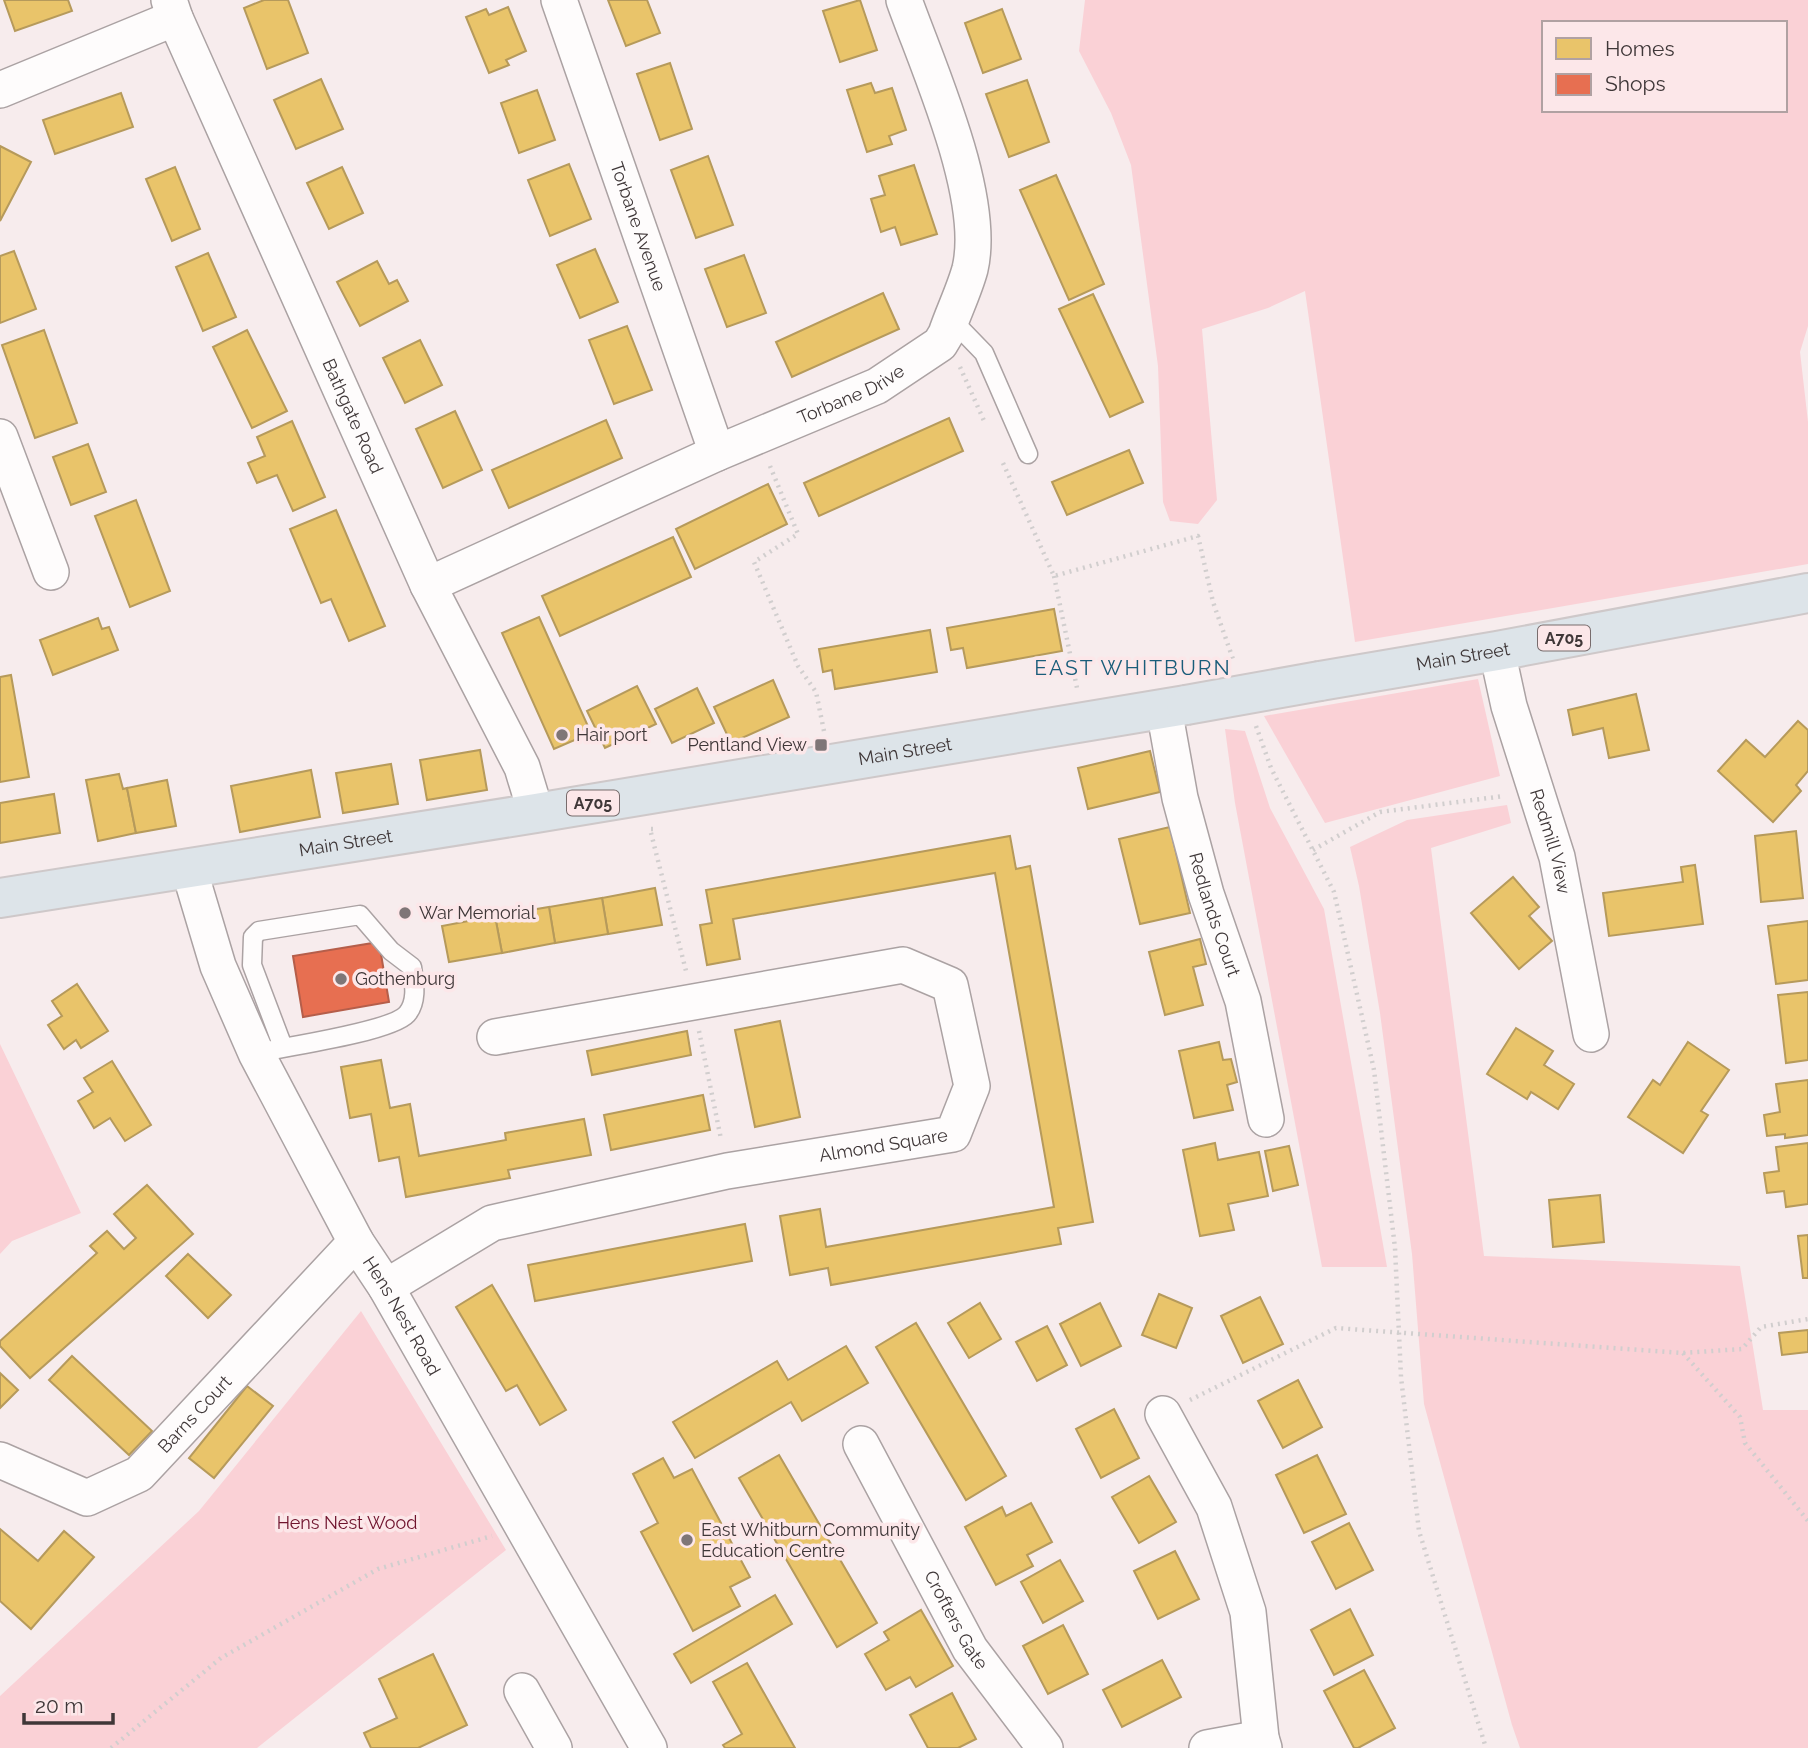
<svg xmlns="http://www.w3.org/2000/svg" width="1808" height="1748" viewBox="0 0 1808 1748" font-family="Raleway,sans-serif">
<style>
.green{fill:#fad1d6;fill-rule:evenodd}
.homes{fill:#e9c46a;stroke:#b69a5b;stroke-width:2}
.shops{fill:#e76f51;stroke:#b55e4a;stroke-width:2}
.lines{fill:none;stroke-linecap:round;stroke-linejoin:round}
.service-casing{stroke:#aba2a3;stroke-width:21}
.minor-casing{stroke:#aba2a3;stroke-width:38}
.primary-casing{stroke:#cec8c9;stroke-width:42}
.path{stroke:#d1cece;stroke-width:4.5;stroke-dasharray:2 5;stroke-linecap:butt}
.service{stroke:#fefcfc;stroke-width:18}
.minor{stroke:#fefcfc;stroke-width:35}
.primary{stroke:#dde4e9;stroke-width:38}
.primary-bridge-casing{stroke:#cec8c9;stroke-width:42;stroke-linecap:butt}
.primary-bridge{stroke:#dde4e9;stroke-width:38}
.poi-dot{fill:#7f7677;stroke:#fce7e9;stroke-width:2.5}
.labels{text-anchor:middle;stroke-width:7;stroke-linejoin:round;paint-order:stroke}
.shield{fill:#fce7e9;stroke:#786c6d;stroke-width:2}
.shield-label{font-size:16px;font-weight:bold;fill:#3f3738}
.street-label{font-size:18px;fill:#3f3738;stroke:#fce7e9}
.poi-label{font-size:18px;fill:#3f3738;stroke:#fce7e9;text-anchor:start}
.park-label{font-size:18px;fill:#6f132d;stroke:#fce7e9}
.quarter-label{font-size:21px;letter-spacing:2px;fill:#1a5d7a;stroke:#fce7e9}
</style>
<rect width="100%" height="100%" fill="#f7eced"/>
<!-- green -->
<g class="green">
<path d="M 1085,0 L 1808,0 L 1808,326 L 1800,352 L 1808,422 L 1808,564 L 1355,642 L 1305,291 L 1268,308 L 1202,329 L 1217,500 L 1198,524 L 1170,521 L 1163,502 L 1158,366 L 1131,165 L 1111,113 L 1079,51 ZM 1544,23 L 1785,23 L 1785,110 L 1544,110 Z"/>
<polygon points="1478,679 1500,776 1325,823 1264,716"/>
<polygon points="1225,729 1245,731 1270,808 1324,909 1387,1267 1322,1267 1235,803"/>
<polygon points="1507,805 1511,823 1431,848 1484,1256 1740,1266 1763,1410 1808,1410 1808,1748 1520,1748 1512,1725 1424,1404 1412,1254 1380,1013 1359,886 1350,847 1407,820"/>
<polygon points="0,1044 81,1213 12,1241 0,1254"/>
<polygon points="361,1311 506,1550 257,1748 0,1748 0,1696 199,1511"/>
</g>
<!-- homes -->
<g class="homes">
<polygon points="4,0 68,0 72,11 15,31"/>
<polygon points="264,0 288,0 308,53 267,69 244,8"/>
<polygon points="608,0 647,0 660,33 626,46"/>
<polygon points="860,0 877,50 840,62 823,11"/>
<polygon points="508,7 526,51 506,60 509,65 489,73 466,17 486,9 489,15"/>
<polygon points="1002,9 1021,59 983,73 965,23"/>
<polygon points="670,63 692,129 660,140 637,74"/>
<polygon points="321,79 343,129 296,149 274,100"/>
<polygon points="1027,80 1049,142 1009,157 986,94"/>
<polygon points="871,83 875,93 892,88 906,130 889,136 892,144 867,152 847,90"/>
<polygon points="537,90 555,140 519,153 501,103"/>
<polygon points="121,93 133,127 55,154 43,120"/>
<polygon points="0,146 31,162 0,221"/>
<polygon points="708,156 733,225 696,238 671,170"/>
<polygon points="569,164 591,219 550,236 528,180"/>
<polygon points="914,165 937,234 901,245 895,227 881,232 871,199 885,195 879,176"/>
<polygon points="175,167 200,229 172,241 146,179"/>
<polygon points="342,167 363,213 329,229 307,183"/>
<polygon points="1056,175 1104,284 1069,300 1020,190"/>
<polygon points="595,249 618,302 580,318 557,265"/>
<polygon points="14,251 36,309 0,323 0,256"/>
<polygon points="208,253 236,317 203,331 176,267"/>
<polygon points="744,255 766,313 727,327 705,269"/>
<polygon points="377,261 389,284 397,280 408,301 360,326 337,282"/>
<polygon points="883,293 899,329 792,377 776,342"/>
<polygon points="1093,294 1143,402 1110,417 1059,309"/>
<polygon points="627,326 652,390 614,404 589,340"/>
<polygon points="44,330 77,423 35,438 2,345"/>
<polygon points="247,330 287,411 252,428 213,347"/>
<polygon points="420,340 442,385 405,403 383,358"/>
<polygon points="455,411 482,470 443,488 416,429"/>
<polygon points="949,418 963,451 819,516 804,483"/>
<polygon points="606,420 622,458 509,508 492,470"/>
<polygon points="292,421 325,497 293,511 277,475 257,483 248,463 265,456 257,437"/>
<polygon points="88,444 106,492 71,505 53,457"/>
<polygon points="1129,450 1143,483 1067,515 1052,482"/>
<polygon points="768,484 787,524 695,569 676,529"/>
<polygon points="136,500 170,591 130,607 95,516"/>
<polygon points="336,510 385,626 349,641 331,599 321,603 290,529"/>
<polygon points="673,537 691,577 560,636 542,596"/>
<polygon points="1054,609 1062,651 967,668 963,648 951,650 947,628"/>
<polygon points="539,617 591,733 554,749 502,633"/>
<polygon points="98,618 102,629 109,627 118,650 53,675 40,640"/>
<polygon points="930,630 937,672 835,689 832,670 823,672 819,649"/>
<polygon points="11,675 29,777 0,782 0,677"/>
<polygon points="773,680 789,717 731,743 714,707"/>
<polygon points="637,686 656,724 605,748 587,711"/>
<polygon points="697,688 714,723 672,743 655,709"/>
<polygon points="1636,694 1649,750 1609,758 1603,728 1573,735 1568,710"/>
<polygon points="1798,721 1808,730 1808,771 1796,785 1801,791 1773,822 1718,771 1746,740 1765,757"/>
<polygon points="480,750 487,790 427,800 420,760"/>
<polygon points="1150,751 1160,792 1088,809 1078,768"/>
<polygon points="391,764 398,804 343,813 336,773"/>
<polygon points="311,770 320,817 240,832 231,786"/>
<polygon points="119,774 123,789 127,788 136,833 98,841 86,780"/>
<polygon points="167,780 176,826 136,833 127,788"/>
<polygon points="54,794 60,833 0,843 0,803"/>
<polygon points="1170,827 1190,913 1140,924 1119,839"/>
<polygon points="1796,831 1803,898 1761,902 1755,836"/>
<polygon points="1010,836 1016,869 1030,866 1093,1222 1058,1228 1061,1244 831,1285 828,1268 790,1275 780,1216 820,1209 826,1247 1054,1207 995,873 733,919 740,959 707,965 700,925 712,923 706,890"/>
<polygon points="1695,865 1703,924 1609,936 1603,893 1683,882 1681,867"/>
<polygon points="1513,877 1539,907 1529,916 1552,941 1519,969 1471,913"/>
<polygon points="655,888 662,925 608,934 602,898"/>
<polygon points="602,898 608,934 555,943 549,907"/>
<polygon points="549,907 555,943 502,953 495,916"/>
<polygon points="495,916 502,953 449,962 442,926"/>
<polygon points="1808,921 1808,980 1776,984 1768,926"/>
<polygon points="1200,939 1206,964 1193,967 1203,1005 1165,1015 1149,952"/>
<polygon points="77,984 108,1031 81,1048 76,1040 64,1049 48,1025 62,1016 52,1001"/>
<polygon points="1808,992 1808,1060 1786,1063 1778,995"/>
<polygon points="780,1021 800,1117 755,1127 735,1030"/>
<polygon points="1516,1028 1553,1051 1544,1065 1574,1084 1558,1109 1531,1092 1527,1099 1487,1074"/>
<polygon points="687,1031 691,1055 592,1075 587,1051"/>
<polygon points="1219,1042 1223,1060 1231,1059 1237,1082 1227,1085 1233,1110 1194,1118 1179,1051"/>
<polygon points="1688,1042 1729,1070 1701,1111 1708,1115 1683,1153 1628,1117 1653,1080 1660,1085"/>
<polygon points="381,1060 390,1108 410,1104 419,1156 506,1140 505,1133 584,1119 591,1155 508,1170 510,1178 406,1197 399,1157 379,1161 371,1114 350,1118 341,1067"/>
<polygon points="112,1061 151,1125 125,1141 110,1118 94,1128 78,1101 93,1092 84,1078"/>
<polygon points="1808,1080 1808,1135 1785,1138 1785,1134 1767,1136 1764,1115 1780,1112 1776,1084"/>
<polygon points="703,1095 710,1130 611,1150 604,1115"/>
<polygon points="1215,1143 1218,1160 1259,1152 1268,1196 1228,1204 1234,1230 1200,1236 1183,1150"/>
<polygon points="1808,1143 1808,1204 1786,1207 1784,1191 1767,1193 1764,1173 1779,1171 1776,1147"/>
<polygon points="1289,1146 1298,1185 1273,1191 1265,1151"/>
<polygon points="147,1185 193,1234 30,1378 0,1346 0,1341 97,1253 90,1246 107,1231 124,1249 136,1238 114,1214"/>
<polygon points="1600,1195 1604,1242 1553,1247 1549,1200"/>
<polygon points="745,1224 752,1261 535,1301 528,1265"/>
<polygon points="1808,1235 1808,1278 1803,1278 1798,1236"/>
<polygon points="188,1254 231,1295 208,1318 166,1276"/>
<polygon points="492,1285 566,1410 540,1425 517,1385 506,1391 456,1307"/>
<polygon points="1159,1294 1192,1308 1176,1348 1142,1335"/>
<polygon points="1260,1297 1283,1344 1243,1363 1221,1316"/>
<polygon points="980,1303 1001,1339 969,1358 948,1323"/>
<polygon points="1100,1303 1121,1346 1081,1366 1060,1324"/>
<polygon points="916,1323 1006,1476 966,1500 876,1347"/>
<polygon points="1047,1326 1067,1365 1037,1381 1016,1342"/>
<polygon points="1808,1330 1808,1352 1782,1355 1779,1333"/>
<polygon points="846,1346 868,1383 802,1421 791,1402 695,1458 673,1422 777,1361 788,1380"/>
<polygon points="72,1356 152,1431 129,1455 49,1380"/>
<polygon points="0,1373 18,1390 0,1408"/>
<polygon points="1298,1380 1322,1427 1283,1448 1258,1401"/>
<polygon points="247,1386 273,1406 214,1478 189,1458"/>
<polygon points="1114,1409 1139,1458 1101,1478 1076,1429"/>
<polygon points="779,1455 877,1623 837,1647 739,1478"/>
<polygon points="1317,1455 1346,1514 1304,1533 1276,1475"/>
<polygon points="663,1458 674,1478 692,1469 750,1577 730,1587 740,1606 693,1631 641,1532 658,1523 633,1474"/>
<polygon points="1149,1476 1176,1522 1139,1543 1112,1497"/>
<polygon points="1031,1503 1052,1542 1027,1555 1033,1566 996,1585 965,1527 1002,1507 1006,1516"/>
<polygon points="1349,1523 1373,1570 1336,1589 1312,1542"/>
<polygon points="0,1529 38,1561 64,1531 94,1557 31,1629 0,1601"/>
<polygon points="1175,1551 1199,1599 1158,1619 1134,1571"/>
<polygon points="1060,1560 1083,1601 1043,1623 1021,1582"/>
<polygon points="775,1595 792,1624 691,1683 674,1654"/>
<polygon points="1350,1609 1373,1655 1334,1675 1311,1630"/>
<polygon points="921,1610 953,1666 916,1687 910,1677 886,1690 865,1654 889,1640 884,1632"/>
<polygon points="1063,1625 1088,1674 1048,1694 1023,1646"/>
<polygon points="433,1654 467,1725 418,1748 371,1748 364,1733 397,1718 379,1679"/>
<polygon points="1162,1660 1181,1697 1122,1727 1103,1690"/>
<polygon points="747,1663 795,1748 725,1748 723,1745 742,1734 713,1682"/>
<polygon points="1364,1670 1395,1728 1358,1748 1354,1748 1324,1691"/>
<polygon points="952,1693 976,1739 958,1748 928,1748 910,1715"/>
</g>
<!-- shops -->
<polygon class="shops" points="379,942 389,1002 303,1017 293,956"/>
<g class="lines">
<!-- service casing -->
<g class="service-casing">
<g id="service">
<polyline points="951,319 984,353 1028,454"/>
<path d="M 256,1053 C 284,1047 391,1032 407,1014 C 418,1001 414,982 412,967 L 391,951 L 360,915 L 259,931 L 253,937 L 252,965 L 283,1047"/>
</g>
</g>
<!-- minor casing -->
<g class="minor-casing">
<g id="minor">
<path id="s1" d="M 169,0 L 175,18 L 428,585 L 522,767 L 536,813"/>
<path id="s2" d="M 559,0 L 717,453"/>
<polyline points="0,90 175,18"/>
<polyline points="0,437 51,572"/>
<path id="s3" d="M 428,585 L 717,453 L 877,386 L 940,344 L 946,334 C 953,313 964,291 970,269 C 987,197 929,70 904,0"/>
<path id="s4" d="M 1497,651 L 1509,706 L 1557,857 L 1591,1034"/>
<path id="s5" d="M 1164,709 L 1180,798 L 1206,894 L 1243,1001 L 1266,1119"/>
<path id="s6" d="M 189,869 L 218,966 L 256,1053 L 356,1242 L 386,1287 L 649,1748"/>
<path id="s7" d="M 386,1287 L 492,1223 L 727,1171 L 953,1134 L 972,1086 L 950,985 L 903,965 L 495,1037"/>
<polyline points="1163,1414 1214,1507 1248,1612 1261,1738 1264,1748"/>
<path id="s8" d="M 861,1444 L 970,1649 L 1045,1748"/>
<path id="s9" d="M 0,1460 L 87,1498 L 139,1474 L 356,1242"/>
<polyline points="522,1691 554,1748"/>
<polyline points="1207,1748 1261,1738"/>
</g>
</g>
<!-- primary casing -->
<g class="primary-casing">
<g id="primary">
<path id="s10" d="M 1320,681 L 1497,651 L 1808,593"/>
<path id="s11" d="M 0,898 L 536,813 L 1186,705"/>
</g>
</g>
<!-- path -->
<g class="path">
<polyline points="960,367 985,423"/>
<polyline points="1003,463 1054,576 1198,536 1213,602 1234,662"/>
<polyline points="770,466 798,534 754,562 798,666 816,692 824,731"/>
<polyline points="1054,576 1077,688"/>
<polyline points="1256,726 1271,768 1334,892 1374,1070 1395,1248 1401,1377 1419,1531 1486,1748"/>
<polyline points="653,829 650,829 686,971"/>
<polyline points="1313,850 1380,812 1504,796"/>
<polyline points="699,1031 721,1139"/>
<polyline points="1683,1353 1740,1417 1745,1443 1808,1521"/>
<polyline points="1190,1400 1336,1328 1682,1353 1742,1349 1761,1327 1808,1319"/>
<polyline points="111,1748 221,1658 378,1569 492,1536"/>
</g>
<!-- service -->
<use href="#service" class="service"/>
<!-- minor -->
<use href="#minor" class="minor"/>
<!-- primary -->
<use href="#primary" class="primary"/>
<!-- primary-bridge casing -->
<g class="primary-bridge-casing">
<polyline id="primary-bridge" points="1186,705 1320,681"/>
</g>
<!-- primary-bridge -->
<use href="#primary-bridge" class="primary-bridge"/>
</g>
<!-- markers -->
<g class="poi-dot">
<circle cx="562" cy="735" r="7"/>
<rect x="814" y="738" width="14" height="14" rx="3.5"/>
<circle cx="405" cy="913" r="7"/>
<circle cx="341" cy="979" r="7"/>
<circle cx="687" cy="1540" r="7"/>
</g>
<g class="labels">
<!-- shield labels -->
<g class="shield">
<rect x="1538" y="625.5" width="52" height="25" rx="5"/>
<rect x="567" y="790.5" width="52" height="25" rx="5"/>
</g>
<g class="shield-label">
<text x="1564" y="644">A705</text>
<text x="593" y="809">A705</text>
</g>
<!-- street labels -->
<g class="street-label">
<text dy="6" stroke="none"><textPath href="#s2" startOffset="240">Torbane Avenue</textPath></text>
<text dy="6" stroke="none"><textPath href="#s3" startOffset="464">Torbane Drive</textPath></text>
<text dy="6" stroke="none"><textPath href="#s1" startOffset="455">Bathgate Road</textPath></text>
<text dy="6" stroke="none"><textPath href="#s10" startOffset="145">Main Street</textPath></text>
<text dy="6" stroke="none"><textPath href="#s11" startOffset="917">Main Street</textPath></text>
<text dy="6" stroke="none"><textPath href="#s4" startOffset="198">Redmill View</textPath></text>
<text dy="6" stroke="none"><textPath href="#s11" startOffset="350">Main Street</textPath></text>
<text dy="6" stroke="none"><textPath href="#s5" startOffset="212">Redlands Court</textPath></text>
<text dy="6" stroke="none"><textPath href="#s7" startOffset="523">Almond Square</textPath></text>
<text dy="6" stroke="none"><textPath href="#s6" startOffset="497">Hens Nest Road</textPath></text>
<text dy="6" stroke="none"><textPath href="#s9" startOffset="234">Barns Court</textPath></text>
<text dy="6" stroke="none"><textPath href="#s8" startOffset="200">Crofters Gate</textPath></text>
</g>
<!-- poi labels -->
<g class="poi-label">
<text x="576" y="741">Hair port</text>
<text x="807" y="751" text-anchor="end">Pentland View</text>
<text x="419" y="919">War Memorial</text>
<text x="355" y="985">Gothenburg</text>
<text x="701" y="1536">East Whitburn Community<tspan x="701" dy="21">Education Centre</tspan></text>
</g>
<!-- park labels -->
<g class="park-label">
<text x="347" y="1529">Hens Nest Wood</text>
</g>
<!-- quarter labels -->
<g class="quarter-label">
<text x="1133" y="675">EAST WHITBURN</text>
</g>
</g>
<!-- legend -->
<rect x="1542" y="21" width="245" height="91" fill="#fce7e9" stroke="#b0a1a2" stroke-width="2"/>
<rect x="1556" y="38" width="35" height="21" fill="#e9c46a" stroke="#b0a1a2" stroke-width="2"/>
<text x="1605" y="56" font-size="21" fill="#3f3738">Homes</text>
<rect x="1556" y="74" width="35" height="21" fill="#e76f51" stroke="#b0a1a2" stroke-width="2"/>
<text x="1605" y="91" font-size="21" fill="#3f3738">Shops</text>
<!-- scale -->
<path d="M24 1713v10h89v-10" fill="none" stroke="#3f3738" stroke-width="3.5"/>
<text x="35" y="1713" font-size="21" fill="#3f3738" stroke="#fce7e9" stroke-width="5" paint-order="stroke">20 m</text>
</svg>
